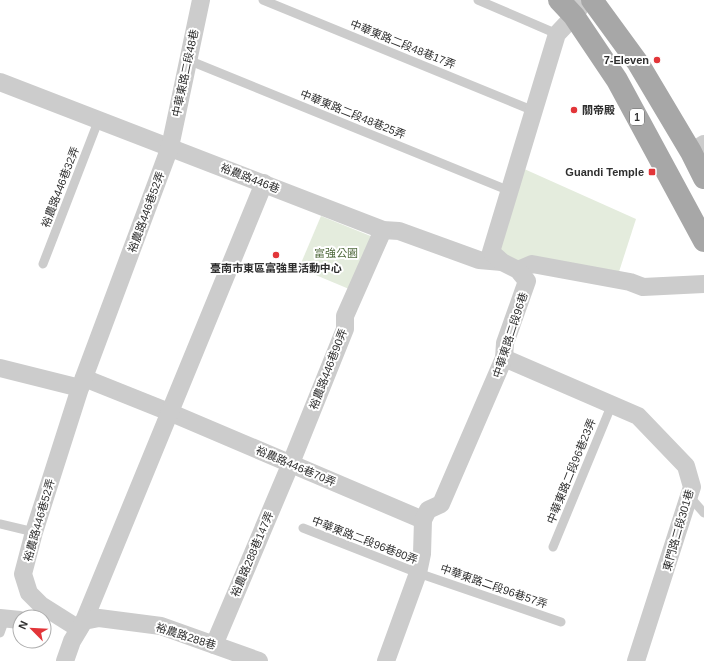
<svg xmlns="http://www.w3.org/2000/svg" width="704" height="661" viewBox="0 0 704 661" font-family="Arial,'Noto Sans TC',sans-serif">
<style>
.green{fill:#e4ecdd}
.lines{fill:none;stroke-linecap:round;stroke-linejoin:round}
.service{stroke:#ccc;stroke-width:9}
.minor{stroke:#ccc;stroke-width:18}
.primary{stroke:#a7a7a7;stroke-width:22}
.poi-dot{fill:#e23539;stroke:#fff;stroke-width:1.5}
.labels{text-anchor:middle;stroke-width:4;stroke-linejoin:round;paint-order:stroke}
.shield{fill:#fff;stroke:#6d6d6d;stroke-width:1}
.shield-label{font-size:10px;font-weight:bold;fill:#2f2f2f}
.street-label{font-size:11px;fill:#2f2f2f;stroke:#fff}
.poi-label{font-size:11px;font-weight:bold;fill:#2f2f2f;stroke:#fff;text-anchor:end}
.park-label{font-size:11px;fill:#506a3d;stroke:#fff}
</style>
<rect width="100%" height="100%" fill="#fff"/>
<!-- green -->
<g class="green">
<polygon points="522,168 636,219 617,278 518,269 495,252"/>
<polygon points="321,216 373,237 349,289 299,268"/>
</g>
<g class="lines">
<!-- service -->
<g class="service">
<polyline points="263,0 534,111"/>
<polyline points="478,0 557,34"/>
<polyline points="188,60 510,191"/>
<polyline points="43,264 99,119"/>
<polyline points="689,496 704,513"/>
<polyline points="0,524 34,532"/>
<polyline points="303,528 418,573 561,622"/>
<polyline points="553,547 612,404"/>
<polyline points="0,633 5,619"/>
</g>
<!-- minor -->
<g class="minor">
<polyline points="0,82 383,230 399,231 479,260 502,262"/>
<polyline points="691,152 704,144"/>
<polyline points="518,270 532,264 630,282 643,287 704,284"/>
<polyline points="504,358 638,416 686,466 692,487 689,496 636,661"/>
<polyline points="0,368 80,388"/>
<polyline points="84,378 169,412 423,520"/>
<polyline points="0,618 20,620"/>
<polyline points="84,621 264,183"/>
<polyline points="79,629 41,605 29,593 23,574 34,532 80,388 170,147 201,0"/>
<polyline points="214,645 291,463 345,329 345,316 383,230"/>
<polyline points="65,661 72,641 84,621 99,618 161,626 259,661"/>
<polyline points="386,661 418,573 422,554 423,520 428,510 441,504 504,358 505,343 527,281 518,270 502,262 491,252 557,34 574,16 585,0"/>
</g>
<!-- primary -->
<g class="primary">
<polyline points="559,0 574,16 617,80 704,241"/>
<polyline points="592,0 638,63 691,152 704,178"/>
</g>
</g>
<!-- markers -->
<g class="poi-dot">
<circle cx="657" cy="60" r="4"/>
<circle cx="574" cy="110" r="4"/>
<rect x="648" y="168" width="8" height="8" rx="2"/>
<circle cx="276" cy="255" r="4"/>
</g>
<g class="labels">
<!-- shield labels -->
<rect class="shield" x="630" y="109" width="14" height="16" rx="3"/>
<g class="shield-label">
<text x="637" y="121">1</text>
</g>
<!-- street labels -->
<g class="street-label">
<text transform="translate(403 44) rotate(22)" y="4">中華東路二段48巷17弄</text>
<text transform="translate(185 73) rotate(-78)" y="4">中華東路二段48巷</text>
<text transform="translate(353 114) rotate(22)" y="4">中華東路二段48巷25弄</text>
<text transform="translate(250 178) rotate(21)" y="4">裕農路446巷</text>
<text transform="translate(60 187) rotate(-69)" y="4">裕農路446巷32弄</text>
<text transform="translate(146 212) rotate(-70)" y="4">裕農路446巷52弄</text>
<text transform="translate(510 335) rotate(-72)" y="4">中華東路二段96巷</text>
<text transform="translate(328 369) rotate(-69)" y="4">裕農路446巷90弄</text>
<text transform="translate(296 466) rotate(23)" y="4">裕農路446巷70弄</text>
<text transform="translate(571 471) rotate(-68)" y="4">中華東路二段96巷23弄</text>
<text transform="translate(39 520) rotate(-74)" y="4">裕農路446巷52弄</text>
<text transform="translate(678 530) rotate(-74)" y="4">東門路二段301巷</text>
<text transform="translate(365 540) rotate(21)" y="4">中華東路二段96巷80弄</text>
<text transform="translate(252 554) rotate(-67)" y="4">裕農路288巷147弄</text>
<text transform="translate(494 586) rotate(19)" y="4">中華東路二段96巷57弄</text>
<text transform="translate(186 636) rotate(18)" y="4">裕農路288巷</text>
</g>
<!-- poi labels -->
<g class="poi-label">
<text x="649" y="64">7-Eleven</text>
<text x="582" y="114" text-anchor="start">關帝殿</text>
<text x="644" y="176">Guandi Temple</text>
<text x="276" y="272" text-anchor="middle">臺南市東區富強里活動中心</text>
</g>
<!-- park labels -->
<g class="park-label">
<text x="336" y="257">富強公園</text>
</g>
</g>
<!-- north arrow -->
<g transform="translate(32 629) rotate(294)"><circle r="19" fill="#ffffff" stroke="#acacac"/>
<path d="M0-3L7 15L0 10L-7 15Z" fill="#e23539"/>
<text y="-6" font-size="11" font-weight="bold" text-anchor="middle" fill="#2f2f2f">N</text>
</g>
</svg>
